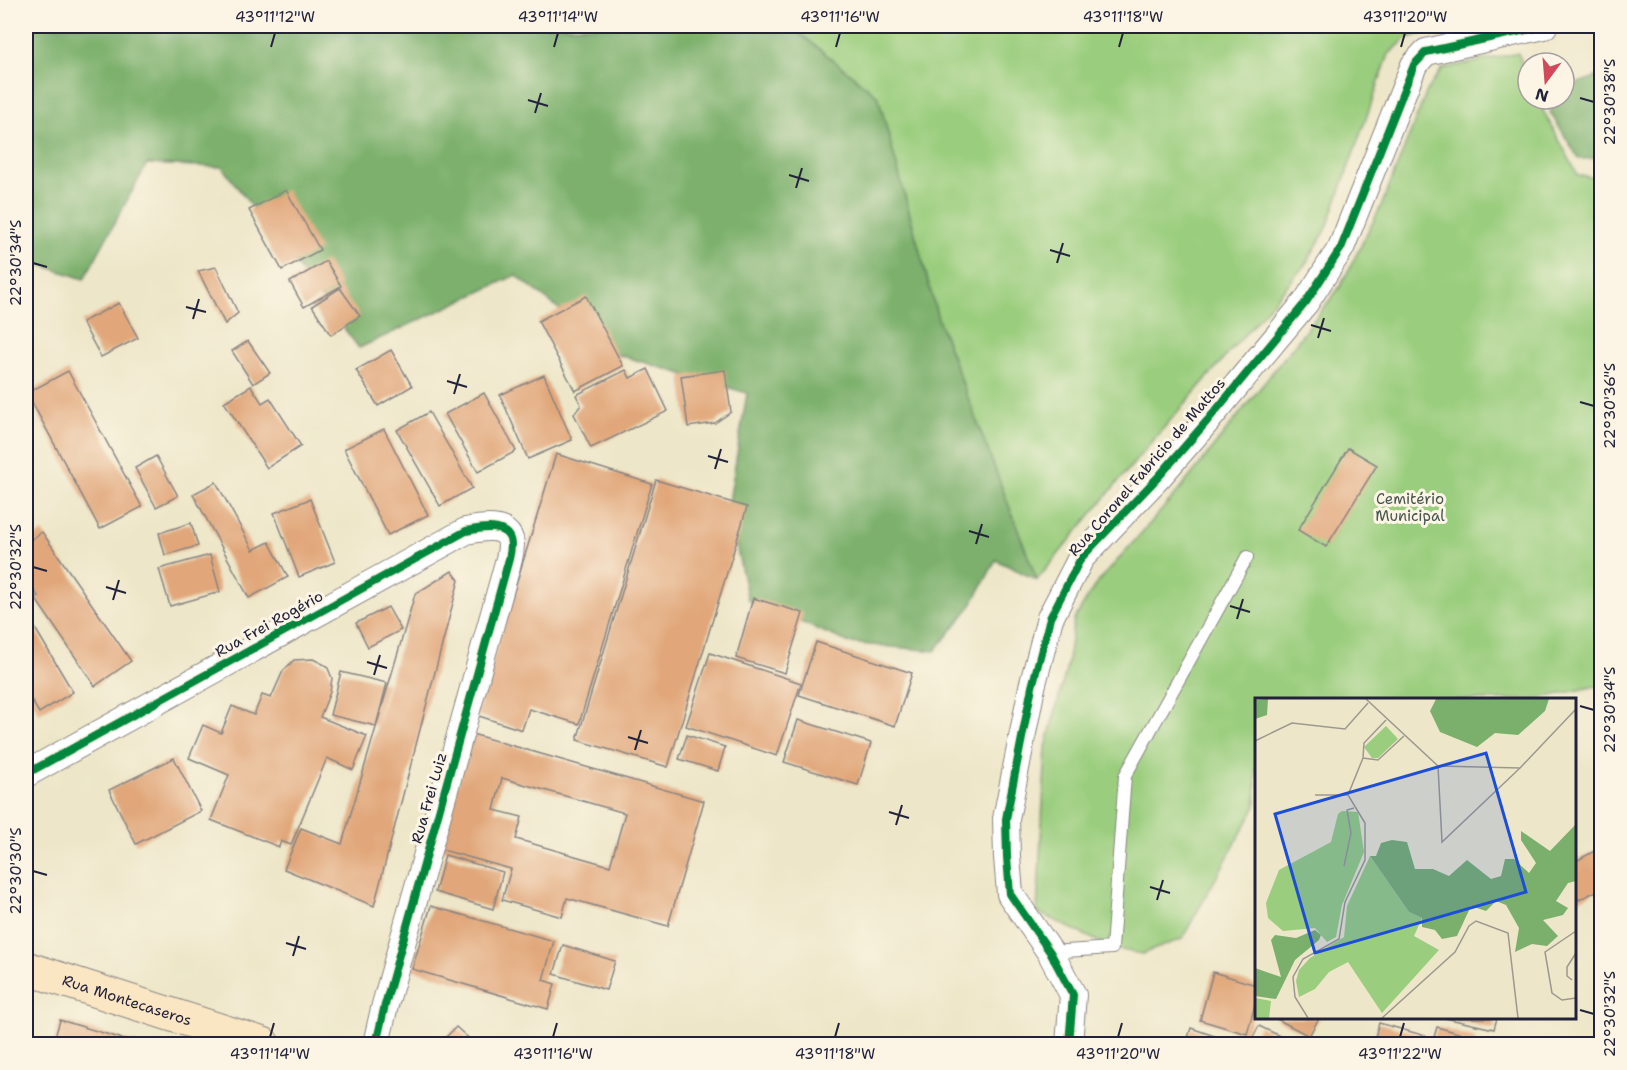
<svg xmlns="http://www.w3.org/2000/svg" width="1627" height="1070" viewBox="0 0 1627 1070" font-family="'Shantell Sans',sans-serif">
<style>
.green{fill:#9acd7d;stroke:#5e785c;stroke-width:1.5}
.forest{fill:#7bb06c;stroke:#4e6954;stroke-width:1.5}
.building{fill:#e1a77a;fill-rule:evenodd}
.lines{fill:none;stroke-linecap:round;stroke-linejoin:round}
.lane-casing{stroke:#888482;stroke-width:14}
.street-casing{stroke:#888482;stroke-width:28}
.secondary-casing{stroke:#888482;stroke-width:35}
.lane{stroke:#fff;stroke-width:12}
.street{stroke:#fff;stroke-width:26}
.secondary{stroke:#fbe6c4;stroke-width:33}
.cycleway-casing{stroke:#fcf5e5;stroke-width:11}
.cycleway{stroke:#00873e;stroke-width:8}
.ticks{fill:none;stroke:#22223b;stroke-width:2}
.labels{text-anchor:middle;stroke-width:6;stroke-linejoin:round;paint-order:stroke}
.street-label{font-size:15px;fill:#22223b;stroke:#fcf5e5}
.park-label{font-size:15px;fill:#46554f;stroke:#fcf5e5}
.inset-road{fill:none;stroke:#9c9890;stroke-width:1.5}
.view{fill:#1d4ed8;fill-opacity:0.15;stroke:#1d4ed8;stroke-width:3}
.inset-edge{fill:none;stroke:#22223b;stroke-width:3}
.neatline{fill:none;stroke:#22223b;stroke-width:2}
.ticks-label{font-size:15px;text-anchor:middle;fill:#22223b}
</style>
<rect width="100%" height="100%" fill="#fcf5e5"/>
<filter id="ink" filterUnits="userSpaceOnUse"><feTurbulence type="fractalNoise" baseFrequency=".0167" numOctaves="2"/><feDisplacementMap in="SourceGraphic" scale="12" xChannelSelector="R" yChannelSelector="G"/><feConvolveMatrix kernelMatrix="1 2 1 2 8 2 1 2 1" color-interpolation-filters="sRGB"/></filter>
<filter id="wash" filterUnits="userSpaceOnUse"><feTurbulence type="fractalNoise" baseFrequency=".008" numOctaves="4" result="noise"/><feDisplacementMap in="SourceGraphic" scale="24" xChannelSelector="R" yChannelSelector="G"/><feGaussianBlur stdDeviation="1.35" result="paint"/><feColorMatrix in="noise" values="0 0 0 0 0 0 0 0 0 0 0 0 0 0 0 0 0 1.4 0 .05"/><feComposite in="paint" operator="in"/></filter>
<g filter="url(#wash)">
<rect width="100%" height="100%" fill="#ede6c8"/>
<!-- green -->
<g class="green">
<polygon points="801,26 1450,26 1407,38 1389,54 1326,230 1305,265 1142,453 1037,580 938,319 878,97 797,31"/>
<polygon points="1518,53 1528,78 1528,99 1537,99 1578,175 1601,179 1601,685 1534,700 1256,700 1256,806 1182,939 1142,954 1112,948 1037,912 1046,747 1067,666 1074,620 1094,587 1181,488 1340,287 1382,204 1427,91 1442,69"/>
</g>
<!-- forest -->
<g class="forest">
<polygon points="26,26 798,26 797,31 878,96 938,319 1037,580 996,560 971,606 935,651 850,643 748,600 728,508 747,393 616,354 516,275 359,348 222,167 147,164 84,279 26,260"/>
<polygon points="1601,75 1601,158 1579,159 1550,112 1561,99 1564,99 1564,95 1573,85"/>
</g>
<g id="blocks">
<!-- building -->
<g class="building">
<polygon points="286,190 320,250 282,270 249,210"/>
<polygon points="326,261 341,286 304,307 290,282"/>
<polygon points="216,267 238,313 225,324 198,271"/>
<polygon points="340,288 360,316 331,335 312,306"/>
<polygon points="586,296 623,366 575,391 538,321"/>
<polygon points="119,303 138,338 101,357 82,322"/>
<polygon points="248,341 270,373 253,384 232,351"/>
<polygon points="391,350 412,386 378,406 356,370"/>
<polygon points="648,369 668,411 591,448 574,414 581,405 576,395 626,370 630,378"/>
<polygon points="725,370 731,412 715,423 688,427 681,376"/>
<polygon points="68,371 142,507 100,529 27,393"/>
<polygon points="544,375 572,440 528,459 500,395"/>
<polygon points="251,386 262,403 270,398 301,446 267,468 224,402"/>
<polygon points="484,393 516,451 478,472 445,414"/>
<polygon points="429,412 472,488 440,506 397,430"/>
<polygon points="384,429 428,515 388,535 344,449"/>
<polygon points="1348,448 1377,465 1326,547 1298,530"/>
<polygon points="556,454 652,484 579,724 529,709 522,730 476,715"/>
<polygon points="156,456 178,496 156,507 135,468"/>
<polygon points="656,480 747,507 668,767 577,740"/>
<polygon points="216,482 253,550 269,542 288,577 249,598 193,494"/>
<polygon points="310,499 335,562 299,577 274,513"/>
<polygon points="191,523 198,546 165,555 159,533"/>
<polygon points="42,532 131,661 95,686 35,598 38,596 26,577 26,543"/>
<polygon points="210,555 220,592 170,606 159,569"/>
<polygon points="452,571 459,580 374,906 284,869 301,828 342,844 415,594"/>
<polygon points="753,598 803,613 785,673 736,658"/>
<polygon points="388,607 401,630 368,647 356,623"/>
<polygon points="26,613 73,692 39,713 26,691"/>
<polygon points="816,642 912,673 895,726 799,695"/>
<polygon points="710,653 801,683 777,756 686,726"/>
<polygon points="313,659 327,666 332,678 330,692 320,717 367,736 353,770 327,758 291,845 281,841 279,847 211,820 229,775 189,758 203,725 221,733 232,706 254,715 262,695 271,698 283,671 294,660"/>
<polygon points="341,672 387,683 376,726 330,715"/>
<polygon points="798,720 871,743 858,785 784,762"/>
<path d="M 472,734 L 704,801 L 668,926 L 567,898 L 562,917 L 502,900 L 511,869 L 439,849 ZM 502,778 L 625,813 L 610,866 L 516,839 L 522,817 L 494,810 Z"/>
<polygon points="687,735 725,747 718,771 679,759"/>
<polygon points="174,758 201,811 136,844 109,790"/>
<polygon points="1602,847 1602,888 1579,900 1574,892 1574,862"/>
<polygon points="445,855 503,872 493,909 435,892"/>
<polygon points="431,906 554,941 543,980 555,984 548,1009 412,969"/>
<polygon points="563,945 615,961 606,990 554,974"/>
<polygon points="1213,972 1256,985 1256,1001 1247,1034 1200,1020"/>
<polygon points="1275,1018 1319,1018 1309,1036"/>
<polygon points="1445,1018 1497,1018 1494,1029"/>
<polygon points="60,1020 120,1038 118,1044 53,1044"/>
<polygon points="1379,1023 1426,1036 1424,1044 1373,1044"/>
<polygon points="1259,1026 1296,1044 1259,1044 1251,1041"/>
<polygon points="456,1027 475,1044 439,1044"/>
<polygon points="1437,1027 1476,1038 1474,1044 1432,1044"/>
<polygon points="1191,1028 1238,1044 1186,1044"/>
<polygon points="121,1039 138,1043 137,1044 120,1044"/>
</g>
</g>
</g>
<g filter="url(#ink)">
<use href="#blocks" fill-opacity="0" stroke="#888482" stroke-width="1.5"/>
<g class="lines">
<!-- lane casing -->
<g class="lane-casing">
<polyline id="lane" points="1050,952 1112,948 1125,776 1247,557"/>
</g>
<!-- street casing -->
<g class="street-casing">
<g id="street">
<path d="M 26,774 L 466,531 C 480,528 509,522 511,544 C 511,549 510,555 509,559 L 385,1005 L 376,1044"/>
<polyline points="1069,1044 1073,995 1050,952 1010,894 1007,857 1006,819 1032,687 1050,618 1081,558 1160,475 1207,421 1306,302 1341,248 1414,65 1426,52 1544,26"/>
</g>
</g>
<!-- secondary casing -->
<g class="secondary-casing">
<g id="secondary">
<path id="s1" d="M 26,968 L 263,1044"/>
</g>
</g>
<!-- lane -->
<use href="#lane" class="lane"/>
<!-- street -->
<use href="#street" class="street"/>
<!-- secondary -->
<use href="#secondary" class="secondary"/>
<!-- cycleway casing -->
<g class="cycleway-casing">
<g id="cycleway">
<path d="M 26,774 L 466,531 C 480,528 509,522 511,544 C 511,549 510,555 509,559 L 385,1005 L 376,1044"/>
<polyline points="1069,1044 1073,995 1050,952 1010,894 1007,857 1006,819 1032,687 1050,618 1081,558 1160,475 1207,421 1306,302 1341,248 1414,65 1426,52 1544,26"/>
</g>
</g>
<!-- cycleway -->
<use href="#cycleway" class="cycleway"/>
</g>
</g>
<!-- ticks -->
<path class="ticks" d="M 271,47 L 275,33M 554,47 L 558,33M 836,47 L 840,33M 1119,47 L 1123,33M 1401,47 L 1405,33M 1580,98 L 1594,102M 528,100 L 548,106M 535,113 L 541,93M 789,175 L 809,181M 796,188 L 802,168M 1050,250 L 1070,256M 33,263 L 47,267M 1057,263 L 1063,243M 186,307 L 206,312M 193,319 L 199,299M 1311,325 L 1331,331M 1318,338 L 1324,318M 447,381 L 467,387M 454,394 L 460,374M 1580,402 L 1594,406M 708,456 L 728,462M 715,469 L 721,449M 969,531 L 989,537M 976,544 L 982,524M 33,567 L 47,571M 106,587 L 126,593M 113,600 L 119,580M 1230,606 L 1250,612M 1237,619 L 1243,599M 367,662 L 387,668M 374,675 L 380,655M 1580,706 L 1594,710M 628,737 L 648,743M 635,750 L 641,730M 889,812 L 909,818M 896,825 L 902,805M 33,871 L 47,875M 1150,887 L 1170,893M 1157,900 L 1163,880M 286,943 L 306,949M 293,956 L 299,936M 1580,1010 L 1594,1014M 270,1037 L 274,1023M 553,1037 L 557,1023M 835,1037 L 839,1023M 1118,1037 L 1122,1023M 1400,1037 L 1404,1023"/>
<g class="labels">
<!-- street labels -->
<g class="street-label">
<text transform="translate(1147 467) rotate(-49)" y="5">Rua Coronel Fabricio de Mattos</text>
<text transform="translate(269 624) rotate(-29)" y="5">Rua Frei Rogério</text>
<text transform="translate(429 798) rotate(-74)" y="5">Rua Frei Luiz</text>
<text dy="5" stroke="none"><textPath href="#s1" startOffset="106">Rua Montecaseros</textPath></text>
</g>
<!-- park labels -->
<g class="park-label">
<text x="1410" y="504">Cemitério<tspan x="1410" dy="17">Municipal</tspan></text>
</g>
</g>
<!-- overview -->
<g transform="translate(1255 698)">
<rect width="321" height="321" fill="#ede6c8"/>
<path d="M 131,28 L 143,41 L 123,60 L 117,60 L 109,49 ZM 87,113 L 103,114 L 109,154 L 87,207 L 81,239 L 72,244 L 60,230 L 28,233 L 13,220 L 11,205 L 24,172 L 76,144 L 83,116 ZM 115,158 L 154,214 L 167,220 L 159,238 L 184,252 L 127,315 L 93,264 L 74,274 L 60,291 L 44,299 L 41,283 L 44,272 L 55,260 L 89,239 L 92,208 ZM 0,300 L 16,303 L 14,320 L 0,320 Z" fill="#9acd7d"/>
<path d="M 13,1 L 12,17 L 0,21 L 0,2 ZM 181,1 L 294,1 L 290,13 L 263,37 L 240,35 L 222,49 L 185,34 L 175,13 ZM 321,126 L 321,183 L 313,185 L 301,203 L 313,210 L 308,217 L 288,222 L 303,238 L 292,248 L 277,246 L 260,254 L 264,230 L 251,207 L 241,203 L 231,213 L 216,208 L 202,238 L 187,241 L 180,232 L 167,229 L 167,220 L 154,214 L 115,158 L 121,158 L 126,145 L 137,142 L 152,144 L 160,171 L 178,171 L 194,178 L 212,162 L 236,181 L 246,178 L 250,161 L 259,161 L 274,175 L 281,165 L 266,142 L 266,133 L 295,153 ZM 60,232 L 66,237 L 64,242 L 40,262 L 21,301 L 0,298 L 0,270 L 26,279 L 16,242 L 20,237 L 41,240 Z" fill="#7bb06c"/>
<path class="inset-road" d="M 111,1 L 183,68 L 265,70 L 321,11M 131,22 L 109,45 L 108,60 L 123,62 L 149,38M 0,43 L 37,25 L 90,31 L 113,5M 183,68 L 187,144 L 265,70M 60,97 L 93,97M 89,168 L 96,135 L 92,112 L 99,110M 321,233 L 290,254 L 297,295 L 307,302 L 321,300M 317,282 L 312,278 L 312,269 L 321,255M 53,320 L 40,299 L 38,279 L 48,261 L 84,241 L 90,204 L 110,162 L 110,125 L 93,97 L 108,60M 127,320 L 200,254 L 214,228 L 221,223 L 253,235 L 263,320"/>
<path class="view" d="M 231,55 L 271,194 L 60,255 L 20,116 Z"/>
<rect width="321" height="321" class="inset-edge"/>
</g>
<!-- margin -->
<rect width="1627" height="1070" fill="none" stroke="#fcf5e5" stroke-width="66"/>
<!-- north arrow -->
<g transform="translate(1546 81) rotate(196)"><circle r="28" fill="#fcf5e5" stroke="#a5a1a1" stroke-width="1.5"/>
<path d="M0-4.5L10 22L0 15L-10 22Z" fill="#d1495b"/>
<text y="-9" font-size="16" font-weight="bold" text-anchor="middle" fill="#22223b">N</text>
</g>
<rect x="33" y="33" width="1561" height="1004" class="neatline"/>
<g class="ticks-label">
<text x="275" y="22">43°11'12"W</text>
<text x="558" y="22">43°11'14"W</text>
<text x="840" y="22">43°11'16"W</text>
<text x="1123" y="22">43°11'18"W</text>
<text x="1405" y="22">43°11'20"W</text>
<text transform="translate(1610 102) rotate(-90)" y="5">22°30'38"S</text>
<text transform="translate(16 263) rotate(-90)" y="5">22°30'34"S</text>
<text transform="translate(1610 406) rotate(-90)" y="5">22°30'36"S</text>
<text transform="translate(16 567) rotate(-90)" y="5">22°30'32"S</text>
<text transform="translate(1610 710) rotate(-90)" y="5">22°30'34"S</text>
<text transform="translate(16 871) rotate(-90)" y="5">22°30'30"S</text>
<text transform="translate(1610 1014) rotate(-90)" y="5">22°30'32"S</text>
<text x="270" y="1059">43°11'14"W</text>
<text x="553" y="1059">43°11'16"W</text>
<text x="835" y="1059">43°11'18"W</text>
<text x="1118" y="1059">43°11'20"W</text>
<text x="1400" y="1059">43°11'22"W</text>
</g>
</svg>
